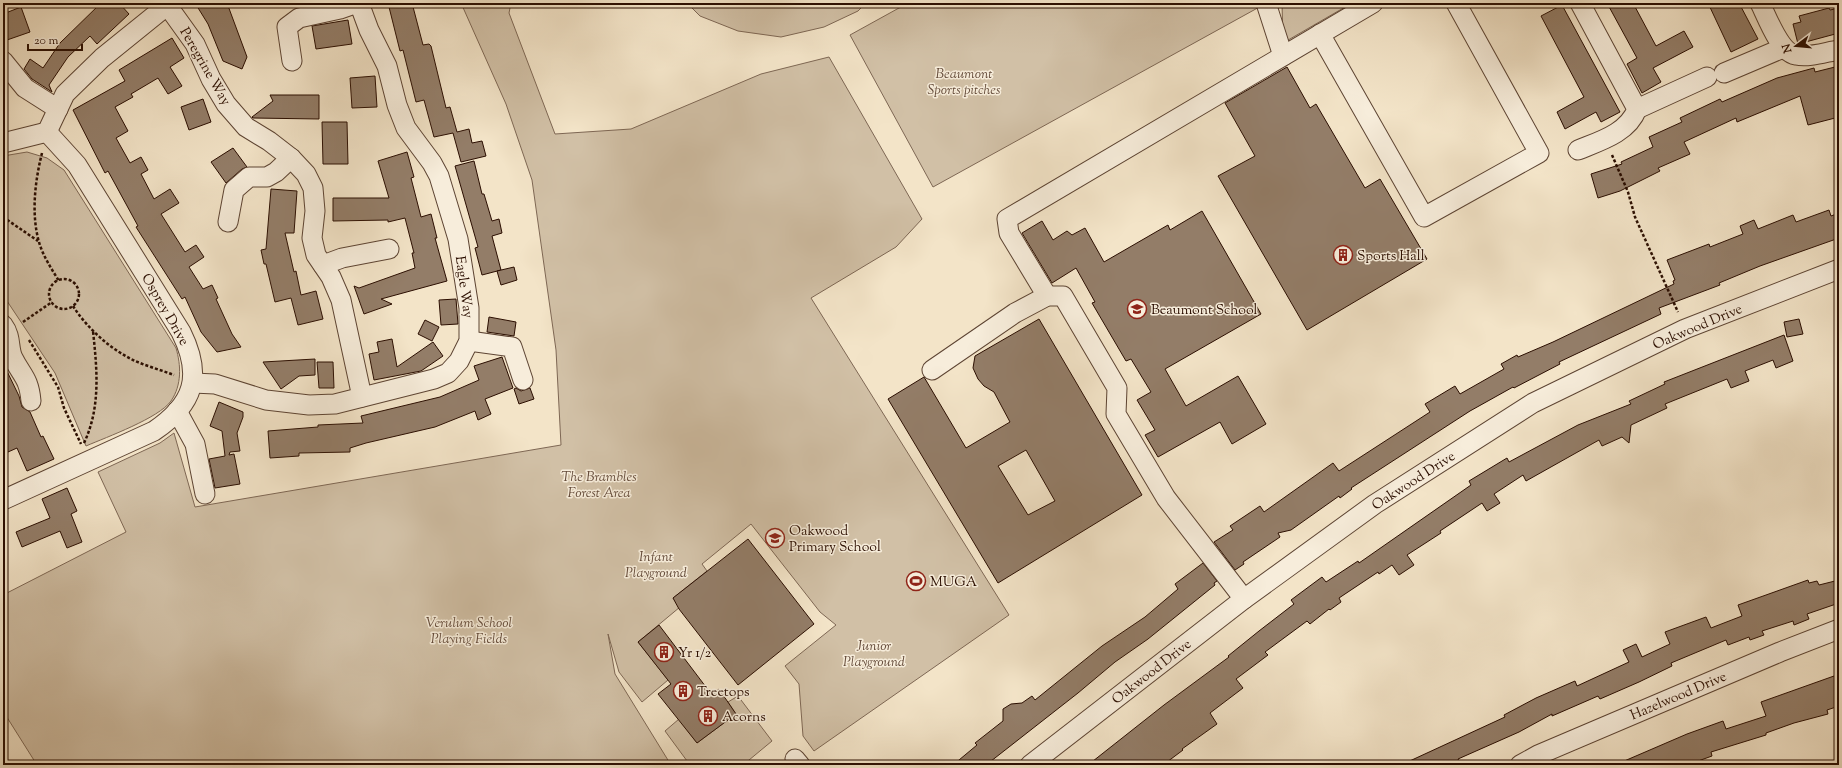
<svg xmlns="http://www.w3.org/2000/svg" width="1842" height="768" viewBox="0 0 1842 768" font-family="'Sorts Mill Goudy',serif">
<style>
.green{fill:#d1c0a6;stroke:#7e6754}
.building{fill:#937d68;stroke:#2b0e01;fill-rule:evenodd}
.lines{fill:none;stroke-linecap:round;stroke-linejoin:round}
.minor-casing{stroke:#5d4433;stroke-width:21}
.path{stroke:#2b0e01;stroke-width:2.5;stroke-dasharray:3 2;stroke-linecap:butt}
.minor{stroke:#f7eddb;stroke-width:19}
.labels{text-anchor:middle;stroke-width:3;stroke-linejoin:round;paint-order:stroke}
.street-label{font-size:14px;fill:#2b0e01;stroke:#f7eddb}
.park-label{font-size:14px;font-style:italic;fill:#654c3b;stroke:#f7eddb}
.poi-label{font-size:14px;fill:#2b0e01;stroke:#f7eddb;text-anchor:start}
</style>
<rect width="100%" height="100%" fill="#f3e4c8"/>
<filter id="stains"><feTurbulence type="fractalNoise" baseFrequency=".005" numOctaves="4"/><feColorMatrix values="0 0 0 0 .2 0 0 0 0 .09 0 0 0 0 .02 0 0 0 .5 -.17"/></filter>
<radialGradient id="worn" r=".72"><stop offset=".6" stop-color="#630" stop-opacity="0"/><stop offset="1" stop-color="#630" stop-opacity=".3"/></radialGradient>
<!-- green -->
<g class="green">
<polygon points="461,3 511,3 509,13 555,134 631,129 761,74 829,57 922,219 896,247 811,298 1009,615 814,751 803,736 799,684 785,666 836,625 820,612 751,524 702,564 707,571 673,598 680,607 638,642 668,680 642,702 619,672 608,634 615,674 671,765 37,765 3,711 3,595 126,532 98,472 160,443 174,433 195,507 561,445 556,350 532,180 506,104"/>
<polygon points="687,3 866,3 858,11 824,27 781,37 738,31 700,16"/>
<polygon points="908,3 1262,3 1263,5 933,187 850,35"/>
<polygon points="1282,3 1352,3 1283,43"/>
<path d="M 27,152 L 47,158 L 64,170 L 176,348 C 181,365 182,385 171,401 C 159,418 107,437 86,446 L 55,373 L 3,295 L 3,156 Z"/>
<polygon points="738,696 772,741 743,765 690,765 665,731 679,719 697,743 736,714 728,702"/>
</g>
<!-- building -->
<g class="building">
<polygon points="101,3 119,3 129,14 97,44 90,36 68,57 49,85 52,92 32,79 24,69 30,59 43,68 60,43"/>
<polygon points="195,3 227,3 247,57 242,69 223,61 208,24"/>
<polygon points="388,3 412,3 423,45 429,44 431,46 446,108 450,107 457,132 469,129 472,143 482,141 486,156 461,162 453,133 434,137 424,100 416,102 403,50 400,51"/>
<polygon points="1607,3 1633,3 1656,46 1684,31 1693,47 1653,68 1661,82 1642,93 1627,64 1637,58"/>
<polygon points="1708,3 1739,3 1758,39 1731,52"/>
<polygon points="1562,5 1620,112 1601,122 1596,112 1565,129 1557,112 1584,97 1541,16"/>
<polygon points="21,7 30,32 7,40 3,28 3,14"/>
<polygon points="1829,8 1830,10 1839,8 1839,33 1798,44 1793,24 1801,22 1799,16"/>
<polygon points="348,20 352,44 316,49 312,26"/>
<polygon points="172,38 184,58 170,67 182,86 168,94 158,78 131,94 133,97 115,107 128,131 116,138 130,163 141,157 148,170 141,174 154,199 170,189 179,203 161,214 185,252 196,245 204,257 189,267 203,289 212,285 218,298 216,299 232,334 241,347 217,352 201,332 185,297 182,299 136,227 138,226 108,171 105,173 73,110 125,81 119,70"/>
<polygon points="1839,66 1839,117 1808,125 1800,96 1737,122 1736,118 1684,142 1690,154 1658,168 1660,171 1620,191 1598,198 1591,174 1622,164 1621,162 1653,147 1649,137 1682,122 1680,118 1720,99 1722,102 1777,78 1814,68 1815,72"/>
<polygon points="1287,67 1310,108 1316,104 1365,188 1380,179 1427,259 1307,330 1218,176 1255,156 1225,103"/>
<polygon points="375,76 377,107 352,108 350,78"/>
<polygon points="270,95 319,95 319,119 253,118 252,117 273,101"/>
<polygon points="203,99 211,122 189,130 181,107"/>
<polygon points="322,122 347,122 348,164 323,164"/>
<polygon points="233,148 247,167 242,169 226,183 211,162"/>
<polygon points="407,152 414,177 411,178 421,217 431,214 437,238 435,238 447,281 381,299 392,304 364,314 354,286 359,288 415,268 412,253 414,253 405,218 388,222 388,220 333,221 333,198 389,198 378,161"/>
<polygon points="474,161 482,194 484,194 492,221 499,219 502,233 492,236 501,270 482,275 475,248 478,247 455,166"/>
<polygon points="271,189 297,191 294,233 285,233 294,272 296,271 301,295 316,291 323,319 298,325 291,298 275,302 266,264 264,264 261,250 266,249"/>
<polygon points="1829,210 1831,216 1839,213 1839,238 1760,266 1719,283 1720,285 1659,308 1661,314 1559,362 1560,364 1514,388 1513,387 1470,411 1351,488 1352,489 1340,498 1339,496 1291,530 1278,533 1280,537 1243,562 1244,564 1235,570 1214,542 1233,530 1230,526 1260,506 1264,512 1333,463 1339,471 1393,436 1430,412 1425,404 1455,386 1460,394 1504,369 1501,364 1517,355 1518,357 1553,342 1674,284 1673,281 1675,280 1667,260 1709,244 1710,247 1743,234 1740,226 1754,220 1758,229 1793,215 1796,222"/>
<polygon points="1202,211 1261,314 1165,369 1186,406 1238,376 1266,424 1232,444 1220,422 1158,457 1145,435 1155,430 1137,400 1151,392 1131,359 1126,361 1092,303 1095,302 1076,268 1052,283 1022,233 1042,221 1053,240 1067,231 1072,235 1085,228 1104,262 1168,225 1170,230"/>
<polygon points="514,267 517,280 501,285 497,271"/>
<polygon points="456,299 458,324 441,325 439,300"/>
<polygon points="489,317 516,322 514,336 487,332"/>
<path d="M 1039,319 L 1142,495 L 998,583 L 888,399 L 924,377 L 966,448 L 1010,422 L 994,392 L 984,386 L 978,379 L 973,368 L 975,356 ZM 1026,450 L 1055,501 L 1028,515 L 998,466 Z"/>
<polygon points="1799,319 1803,334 1787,337 1784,322"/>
<polygon points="425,320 439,327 432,341 418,334"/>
<polygon points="1784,335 1793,361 1776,368 1773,360 1745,371 1749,381 1731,388 1727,379 1665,404 1667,408 1631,425 1629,443 1622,437 1602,446 1599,440 1526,481 1523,475 1494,494 1500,503 1487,511 1482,503 1440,531 1441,533 1407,555 1414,565 1399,575 1392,565 1379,574 1378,572 1339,598 1341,602 1330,610 1329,609 1310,624 1307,621 1265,652 1268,655 1236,679 1243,688 1210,713 1217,724 1182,749 1183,750 1163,765 1088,765 1164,705 1229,657 1228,656 1259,631 1294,604 1291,600 1322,577 1326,582 1358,561 1359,563 1471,485 1469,481 1507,458 1509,462 1578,425 1631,404 1629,401 1665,384 1664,382"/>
<polygon points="392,339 397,367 433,342 443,356 421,371 374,380 369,354 379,352 377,342"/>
<polygon points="502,357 513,388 485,399 491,414 478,420 475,411 435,427 366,443 350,448 350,452 299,453 299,456 270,458 268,431 318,427 318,425 363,423 361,416 440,397 479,380 474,366"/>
<polygon points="315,359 315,375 299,376 281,389 263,362"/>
<polygon points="317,362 333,362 334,388 319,388"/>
<polygon points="3,363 19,396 22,407 30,412 41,437 43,436 54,459 27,471 17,448 8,452 3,440"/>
<polygon points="516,388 521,391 530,388 534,399 519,404 514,389"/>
<polygon points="219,402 243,412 243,417 237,433 240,451 230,452 229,455 234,454 240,484 215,488 209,459 225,456 222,431 210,426"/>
<polygon points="67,488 77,511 71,514 82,542 67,548 60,531 22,547 16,532 50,518 42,499"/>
<polygon points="748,539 814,624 738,685 679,609 673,598"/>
<polygon points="1203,563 1217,581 1214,583 1215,585 1148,639 1115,662 1078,693 986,765 953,765 977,745 975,743 1003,721 1003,709 1011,704 1022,703 1032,696 1035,700 1102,646 1145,617 1178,589 1175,584"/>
<polygon points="1808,580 1809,583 1817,581 1819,585 1839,580 1839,603 1807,614 1809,619 1794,625 1793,621 1762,631 1764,635 1750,640 1749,637 1728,645 1726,640 1671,663 1672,666 1639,682 1600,699 1598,696 1552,716 1552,714 1519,732 1458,759 1461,765 1401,765 1505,717 1504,715 1536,698 1575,681 1577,686 1629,662 1623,650 1636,644 1642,657 1670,644 1665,632 1706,617 1711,628 1742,616 1738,605"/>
<polygon points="659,625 712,695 719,689 736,714 697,743 658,694 671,684 638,642"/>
<polygon points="1834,676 1839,691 1839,706 1827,710 1828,714 1794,723 1766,733 1766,735 1711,752 1712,756 1687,765 1615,765 1687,734 1723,721 1726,729 1766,716 1761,702"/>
</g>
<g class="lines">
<!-- minor casing -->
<g class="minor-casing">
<g id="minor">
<polyline points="1266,3 1283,56"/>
<path d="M 1760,3 C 1767,17 1780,53 1796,55 C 1809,58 1826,52 1839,50"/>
<polyline points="167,5 195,44 211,79 226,104 246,127 269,141 291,158 306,174 313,188 315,211 312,238 316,255 331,277 341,300 362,397"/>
<polyline points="1320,34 1424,217 1539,153 1456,3"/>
<polyline points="3,61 25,88 58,109"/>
<polyline points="292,61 287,27 299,18 340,9 357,3"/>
<polyline points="1724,73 1783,48"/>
<polyline points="1637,109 1707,77"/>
<polyline points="3,143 47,132 65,94 102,58 170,3"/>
<path d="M 1578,150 C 1600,141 1628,133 1637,109 L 1580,3"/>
<polyline points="228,222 234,190 249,177 267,177 276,172 291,158"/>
<polyline points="323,265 342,258 389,249"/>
<polyline points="1047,296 1009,233 1007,219 1373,3"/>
<path d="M 3,325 C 12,337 8,348 13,358 C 22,376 29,378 31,401"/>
<polyline points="469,341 512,347 523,380"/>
<polyline points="932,370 1015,313 1047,296 1063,296 1117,388 1116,414 1166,498 1244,599"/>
<polyline points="193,383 215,384 266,400 309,405 335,404 434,379 448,373 459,361 469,341 469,308 458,239 439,176 432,163 406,128 397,105 387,66 369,30 359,3"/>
<polyline points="177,411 195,444 205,494"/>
<path d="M 3,500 L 154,431 C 194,404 203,376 181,332 L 77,165 L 47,132"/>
<polyline points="795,759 800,765"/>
<polyline points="1030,765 1244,599 1375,504 1533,403 1685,329 1839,269"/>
<polyline points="1520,765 1538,755 1780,652 1839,629"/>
</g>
</g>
<!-- path -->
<g class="path">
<path d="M 42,153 C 35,181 31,214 39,242 C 43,256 51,268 59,281"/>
<polyline points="1612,155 1628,192 1635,217 1678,312"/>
<polyline points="3,217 38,241"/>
<circle cx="64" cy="294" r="15"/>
<path d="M 73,306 C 87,328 109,348 133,360 C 146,366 161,370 174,375"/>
<polyline points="23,322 52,302"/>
<polyline points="29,340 58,387 64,408 81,444"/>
<path d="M 84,443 C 101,407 97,369 93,331"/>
</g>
<!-- minor -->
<use href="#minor" class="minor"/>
</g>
<!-- icons -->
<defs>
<g id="building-ring" transform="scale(1)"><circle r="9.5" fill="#f7eddb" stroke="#8f2418" stroke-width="1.5"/><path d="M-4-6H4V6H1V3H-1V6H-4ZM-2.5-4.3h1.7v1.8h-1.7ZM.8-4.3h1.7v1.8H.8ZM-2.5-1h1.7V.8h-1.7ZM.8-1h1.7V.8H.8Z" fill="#8f2418"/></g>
<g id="school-ring" transform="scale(1)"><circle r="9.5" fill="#f7eddb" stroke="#8f2418" stroke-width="1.5"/><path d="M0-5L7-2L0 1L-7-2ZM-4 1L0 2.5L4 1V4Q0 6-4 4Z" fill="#8f2418"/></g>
<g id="stadium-ring" transform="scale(1)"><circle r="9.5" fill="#f7eddb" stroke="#8f2418" stroke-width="1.5"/><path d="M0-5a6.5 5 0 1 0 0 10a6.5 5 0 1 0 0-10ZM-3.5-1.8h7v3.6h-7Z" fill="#8f2418"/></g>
</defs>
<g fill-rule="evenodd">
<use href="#building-ring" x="1343" y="255"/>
<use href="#school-ring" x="1137" y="309"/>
<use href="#school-ring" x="775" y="538"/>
<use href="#stadium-ring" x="916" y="581"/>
<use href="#building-ring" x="664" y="652"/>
<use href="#building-ring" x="683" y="691"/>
<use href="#building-ring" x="708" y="716"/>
</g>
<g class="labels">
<!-- street labels -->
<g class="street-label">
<text transform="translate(206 66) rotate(60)" y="5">Peregrine Way</text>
<text transform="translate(465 287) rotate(82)" y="5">Eagle Way</text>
<text transform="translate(166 309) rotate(60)" y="5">Osprey Drive</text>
<text transform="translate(1697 326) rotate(-23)" y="5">Oakwood Drive</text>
<text transform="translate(1413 480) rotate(-33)" y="5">Oakwood Drive</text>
<text transform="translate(1151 671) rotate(-38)" y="5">Oakwood Drive</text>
<text transform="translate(1678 695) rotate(-23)" y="5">Hazelwood Drive</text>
</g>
<!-- park labels -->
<g class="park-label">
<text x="964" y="78">Beaumont<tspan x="964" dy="16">Sports pitches</tspan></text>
<text x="599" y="481">The Brambles<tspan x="599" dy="16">Forest Area</tspan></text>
<text x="656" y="561">Infant<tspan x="656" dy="16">Playground</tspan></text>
<text x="469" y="627">Verulum School<tspan x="469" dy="16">Playing Fields</tspan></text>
<text x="874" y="650">Junior<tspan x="874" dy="16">Playground</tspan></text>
</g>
<!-- poi labels -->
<g class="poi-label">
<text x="1357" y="260">Sports Hall</text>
<text x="1151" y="314">Beaumont School</text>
<text x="789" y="535">Oakwood<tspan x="789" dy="16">Primary School</tspan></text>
<text x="930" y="586">MUGA</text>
<text x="678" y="657">Yr 1/2</text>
<text x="697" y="696">Treetops</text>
<text x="722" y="721">Acorns</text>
</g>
</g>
<!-- margin -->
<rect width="1842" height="768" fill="none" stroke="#f3e4c8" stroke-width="16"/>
<rect x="4" y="4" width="1834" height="760" fill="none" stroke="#2b0e01" stroke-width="2"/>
<rect x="8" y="8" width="1826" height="752" fill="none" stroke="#2b0e01"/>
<!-- north arrow -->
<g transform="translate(1796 46) rotate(254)" stroke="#f7eddb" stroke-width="3" paint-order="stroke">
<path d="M0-3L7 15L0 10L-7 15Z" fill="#2b0e01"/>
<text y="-6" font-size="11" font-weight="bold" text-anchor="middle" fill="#2b0e01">N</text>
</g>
<!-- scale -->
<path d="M28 44v6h54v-6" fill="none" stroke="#2b0e01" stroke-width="2"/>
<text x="34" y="44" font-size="12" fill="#2b0e01" stroke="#f7eddb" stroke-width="3" paint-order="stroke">20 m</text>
<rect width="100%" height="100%" filter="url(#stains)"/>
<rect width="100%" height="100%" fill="url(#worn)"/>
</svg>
